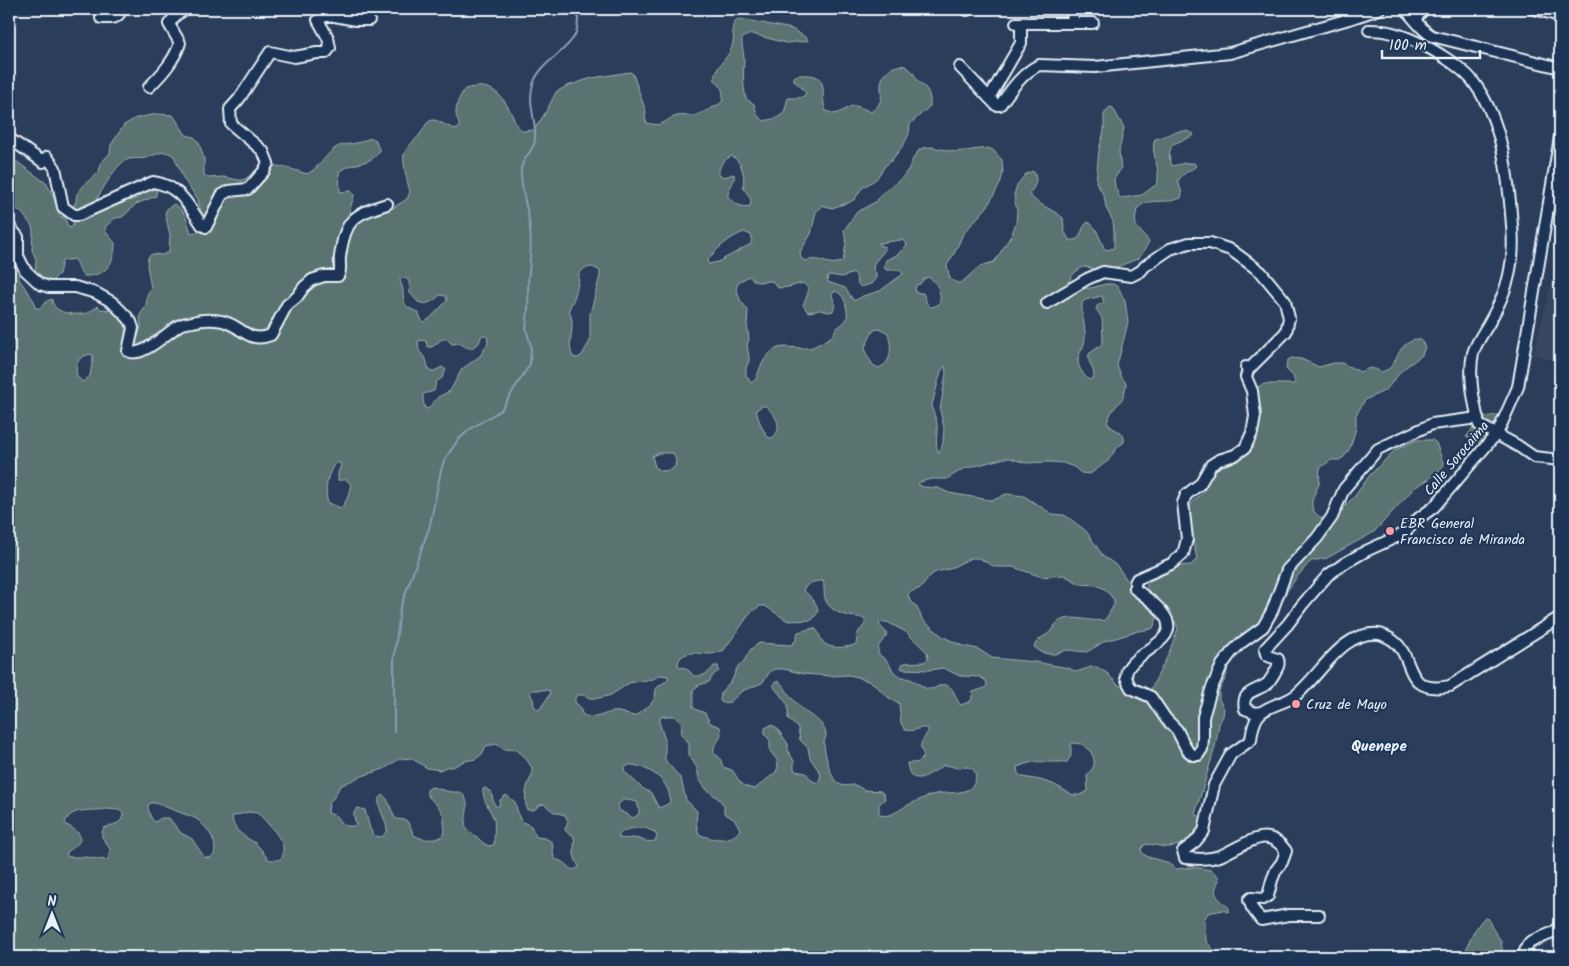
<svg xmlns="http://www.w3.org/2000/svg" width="1569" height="966" viewBox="0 0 1569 966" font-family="Kalam,sans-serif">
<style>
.built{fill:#39475e}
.green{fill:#597370;stroke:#a0b2b4;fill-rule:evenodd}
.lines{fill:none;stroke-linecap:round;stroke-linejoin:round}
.stream{stroke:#869fb7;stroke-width:2}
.river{stroke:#45698c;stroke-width:11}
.minor-casing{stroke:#e8f1f8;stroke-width:14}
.minor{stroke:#1d3557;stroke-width:10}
.poi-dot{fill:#ff9aa2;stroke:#1d3557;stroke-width:2}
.labels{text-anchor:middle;stroke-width:4;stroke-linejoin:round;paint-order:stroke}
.street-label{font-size:14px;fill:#e8f1f8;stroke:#1d3557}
.poi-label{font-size:14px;fill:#e8f1f8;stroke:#1d3557;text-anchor:start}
.neighbourhood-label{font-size:15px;font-weight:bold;fill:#e8f1f8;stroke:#1d3557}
</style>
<rect width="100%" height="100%" fill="#2a3d5a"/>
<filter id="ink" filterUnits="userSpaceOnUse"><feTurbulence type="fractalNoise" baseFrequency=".02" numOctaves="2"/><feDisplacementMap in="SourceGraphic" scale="10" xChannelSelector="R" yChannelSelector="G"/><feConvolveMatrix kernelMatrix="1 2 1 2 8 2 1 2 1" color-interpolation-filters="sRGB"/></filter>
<g filter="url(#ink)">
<!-- built -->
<polygon class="built" points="1556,265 1560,266 1560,362 1533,355"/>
<!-- green -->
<g class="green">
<path d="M 741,19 L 792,29 L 808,39 L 807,41 L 786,43 L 752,34 L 748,35 L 742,38 C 741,46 744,51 744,59 C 743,73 743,85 746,99 L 754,104 L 757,115 L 764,121 L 777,118 L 784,113 L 788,98 L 800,98 L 805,95 L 806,93 L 801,87 L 794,81 L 794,77 C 798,74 800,75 805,75 C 831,74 819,94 826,111 L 835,114 C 855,107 847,101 871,112 C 875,109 879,105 881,100 C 882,96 881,93 881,89 C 880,77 886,69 897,66 C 901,65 905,65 908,68 C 914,71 915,79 920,83 C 928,89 931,95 930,106 L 910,124 L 909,134 L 904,144 L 891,161 L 885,166 L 876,179 L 861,189 L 855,199 L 850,202 L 832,208 L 822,205 L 816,212 L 811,234 L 800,252 L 801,258 L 805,261 C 809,260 814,259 818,260 C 828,262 832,266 843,261 L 846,243 L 844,230 L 857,212 L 877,201 L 881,194 L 901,179 L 908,170 L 913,159 L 919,150 L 923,148 L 931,147 L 956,152 L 988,148 L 993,150 L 1002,160 L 1003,173 L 1000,184 L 987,207 L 963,234 L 955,252 L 947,265 L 949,275 L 951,280 L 958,283 L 961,283 L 980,266 L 994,262 L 997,258 L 1012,234 L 1016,223 L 1017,211 L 1014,195 L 1017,185 L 1026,174 L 1033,171 C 1039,179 1035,187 1029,194 C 1038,206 1052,208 1063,218 L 1064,230 L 1069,240 L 1074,240 L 1079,238 L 1084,226 L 1088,222 L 1090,223 L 1096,229 L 1104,248 L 1107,250 L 1114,248 L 1114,232 L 1113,221 L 1106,208 L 1104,196 L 1096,182 L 1099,149 L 1104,131 L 1104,115 L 1106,111 L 1110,107 L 1113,108 L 1124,128 L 1119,151 L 1121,169 L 1114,179 L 1115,187 L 1119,196 L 1121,198 L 1142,195 L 1157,184 C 1162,169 1149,151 1155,139 C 1169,136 1179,126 1194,134 L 1193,136 L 1173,144 C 1168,151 1169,159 1172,166 L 1185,163 L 1194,163 L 1196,166 C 1190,172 1184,171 1178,181 L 1182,193 L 1181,198 C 1167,205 1148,196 1137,209 C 1132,231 1140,227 1149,242 C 1146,246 1144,252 1141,256 C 1138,260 1109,270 1104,270 C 1097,270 1090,267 1083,267 C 1074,272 1068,278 1068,289 L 1091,288 L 1105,284 L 1113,284 L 1118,287 L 1125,301 L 1128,322 L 1117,366 L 1121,376 L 1126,383 L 1126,386 L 1123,398 L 1112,411 L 1107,422 C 1112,432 1126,429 1124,442 L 1116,449 L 1108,461 L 1090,474 L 1081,473 L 1074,467 L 1063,463 L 1049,462 L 1026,463 L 1010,458 L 1005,458 L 963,469 L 947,479 L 931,479 L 920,482 L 918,484 L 923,487 L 938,488 L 949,493 L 990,500 L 996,499 L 1006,494 L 1024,496 L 1052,514 L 1064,515 L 1069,518 L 1086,531 L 1103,556 L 1117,566 L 1137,594 L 1156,613 L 1157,618 L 1153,628 L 1151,629 L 1132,632 L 1126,635 L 1105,641 L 1087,652 L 1067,650 L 1055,654 L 1048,654 L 1041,652 L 1034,647 C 1037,638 1045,637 1051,631 C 1054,628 1055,624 1058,622 C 1071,613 1091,623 1105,620 L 1114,605 L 1114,600 L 1105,589 L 1096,585 L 1080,584 L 1064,575 L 1042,577 L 1013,567 L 995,567 L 979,558 L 971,558 L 949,569 L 936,572 L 931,575 L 921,588 L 910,592 L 908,594 L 910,601 L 916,606 L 923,620 L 942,636 L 950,640 L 963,646 L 978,649 L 992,658 L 1035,662 L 1069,668 L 1076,672 L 1091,667 L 1097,667 L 1107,673 L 1118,685 L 1126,687 L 1136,698 L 1141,700 L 1146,699 L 1168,655 L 1178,629 L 1175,621 L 1147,594 L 1147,584 C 1158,572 1175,565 1191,565 L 1197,559 L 1191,531 L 1190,506 L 1193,501 L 1204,492 L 1209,476 L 1217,465 L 1246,446 L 1257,387 L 1265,384 L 1294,384 L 1295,382 L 1293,376 L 1286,369 L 1287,361 L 1291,358 L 1301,359 L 1319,367 L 1334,363 L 1342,363 L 1360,372 C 1369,368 1371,366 1381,372 C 1397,368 1394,356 1404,346 C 1407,343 1411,342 1414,339 L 1421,340 L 1425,347 L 1422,355 L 1402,370 L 1386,390 L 1365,400 L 1356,415 L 1356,428 L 1350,448 L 1344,457 L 1339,460 L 1331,460 L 1320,468 C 1319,473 1320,479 1319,484 C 1315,495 1307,503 1316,514 C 1321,518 1324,520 1331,520 L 1355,496 L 1370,475 L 1395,450 L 1417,440 L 1432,440 L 1436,443 L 1444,465 L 1439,471 L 1429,479 L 1414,488 L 1374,532 L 1327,558 L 1312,561 L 1309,563 L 1296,578 L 1275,609 L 1230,655 L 1226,677 L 1219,691 L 1219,699 L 1224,709 L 1223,716 L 1219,724 L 1215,747 L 1195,814 L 1201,817 L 1202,825 C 1193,838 1180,848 1164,847 C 1157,846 1151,843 1144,845 L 1141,850 L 1143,854 L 1148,857 L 1166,862 L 1176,869 L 1194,867 L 1211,870 L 1218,876 L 1219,880 C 1211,896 1218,897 1229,908 L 1229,911 L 1227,912 L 1223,910 L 1208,913 L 1204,920 L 1205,924 L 1206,941 L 1220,957 L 9,957 L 9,852 L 13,852 L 15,849 L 14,841 L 9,835 L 9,239 L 20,262 L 19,279 L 34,301 L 35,308 L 40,308 L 47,301 L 52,299 C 52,314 76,316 87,313 C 91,311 94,309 98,306 L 100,309 L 117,310 L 129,321 L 133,346 L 138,336 L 141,327 L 140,315 L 146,306 L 147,295 L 151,288 L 147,265 L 148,257 L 152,254 L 162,255 L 169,252 L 170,235 L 165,213 L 167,209 L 174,204 C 186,211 187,221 191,233 L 197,232 L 201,227 L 202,218 L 198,199 L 184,180 L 174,156 C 165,149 159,153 149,157 C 142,160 134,157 126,160 C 113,167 99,197 90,210 L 91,214 L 137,198 L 148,189 L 157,189 L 156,196 L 136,204 L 127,213 L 122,217 L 115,218 L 105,227 L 106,232 L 115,243 C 115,264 105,277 83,276 C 78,271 80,264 74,259 L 62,261 L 59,274 L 49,284 L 35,275 L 36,259 L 32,250 L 33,231 L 32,226 L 22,213 L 9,203 L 9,156 L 46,183 L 52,193 L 59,214 L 61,217 L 64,217 L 69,228 L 73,226 L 74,205 L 76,201 L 77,194 L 85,184 L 99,172 L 101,163 L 110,153 L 111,145 L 124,125 L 136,118 L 157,114 L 173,115 L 186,135 L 194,137 L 199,143 L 204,159 L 204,175 L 208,178 L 224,177 L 238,180 L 243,180 L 248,177 L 253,172 L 270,165 L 288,168 L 307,174 C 318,169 325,156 334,149 C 342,143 349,145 357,143 C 365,141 369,136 376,140 L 377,145 L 380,150 C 374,162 362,162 350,166 C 346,167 342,169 339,172 L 340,192 L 351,191 L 354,195 L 343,236 L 347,236 L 357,222 L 391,209 L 407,199 L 410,192 C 408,185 402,161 404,154 C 407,146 416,140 421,133 C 425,128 426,120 434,120 C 439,120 449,129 458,129 C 461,122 456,120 456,113 C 456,105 460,95 465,89 C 490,82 501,92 512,115 C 515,121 516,127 523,131 L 534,130 L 546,112 L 556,92 L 567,86 L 592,78 L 630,72 L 633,74 L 646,112 L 645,119 L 647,123 C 665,128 664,119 677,116 C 683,115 688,116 693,116 C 698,115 719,105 722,102 C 725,91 721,86 714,79 C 716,64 731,57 733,43 C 735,33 729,30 736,20 ZM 732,156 C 743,163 745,176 743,187 C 747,194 753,198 750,206 C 741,208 735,204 728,197 C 727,188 736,183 734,174 L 724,177 L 719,175 C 718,166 724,159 732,156 ZM 744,232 L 751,235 L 752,238 L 751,244 L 718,262 L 709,264 L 707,261 C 716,249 730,237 744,232 ZM 900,240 L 904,241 L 907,245 L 897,255 L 886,260 L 884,267 L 886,270 L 901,270 L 903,274 L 880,291 L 863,296 L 856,300 L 853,300 L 845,288 L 828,282 L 827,277 L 830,275 L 842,277 L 854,273 C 858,277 855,283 861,287 L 871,284 L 876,278 L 876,273 L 873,269 L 874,263 L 885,250 L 885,247 L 879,245 L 879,243 ZM 593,267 L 600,271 L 600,276 L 590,314 L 590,341 L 582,355 L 578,358 L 573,357 C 567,346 573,334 572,322 C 572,318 570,313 569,309 C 575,298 579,285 579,273 L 585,268 ZM 749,276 L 756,282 L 772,281 L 778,288 L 789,287 L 803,283 L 808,288 L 808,293 L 803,305 L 808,312 L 820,310 L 828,312 L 833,311 L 835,305 L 832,295 L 835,291 C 842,294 845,299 846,306 C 849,319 847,321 837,328 C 833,331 836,331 833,335 C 829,339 818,344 813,347 C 801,351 784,343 774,350 C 764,357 760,367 756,379 L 751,383 L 746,375 L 746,368 L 749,361 L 749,356 L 747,346 L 749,339 L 747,325 L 748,310 L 740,300 L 736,287 L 740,281 ZM 928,277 C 937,281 943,295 939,304 C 926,312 927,301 923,293 L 917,293 L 915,291 L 916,285 L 920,284 L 924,279 ZM 405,278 L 409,281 L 410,293 L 418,302 C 428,306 433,301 440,295 L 446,296 L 447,301 C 441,307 432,317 425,322 L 422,321 L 418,312 C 404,307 404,304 403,291 C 403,286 400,284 400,279 ZM 1102,296 L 1104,302 L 1097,306 L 1096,309 L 1102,318 L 1103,341 L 1101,345 L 1089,354 C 1087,364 1094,366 1094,377 L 1090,380 C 1086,378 1085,376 1082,372 C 1072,356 1084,353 1085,338 C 1086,326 1081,315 1082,303 L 1085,300 ZM 877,329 L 883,330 L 888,333 C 891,345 894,363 878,368 L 873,365 L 866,354 L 865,347 L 873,331 ZM 483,335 L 487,336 L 488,343 L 480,356 L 462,369 L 450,391 L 438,397 L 428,409 L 425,408 L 423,401 L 423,394 L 434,391 L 436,382 L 442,378 L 446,370 L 442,367 L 432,372 L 429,371 L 426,359 L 419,351 L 418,341 L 425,340 L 428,347 L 432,347 L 442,339 L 447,339 L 452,344 L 459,343 C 468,348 469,351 479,343 L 481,337 ZM 92,354 L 93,357 L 90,376 L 83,382 L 77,377 C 75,364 77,356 92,354 ZM 945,366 L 946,373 L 940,410 L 944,428 L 943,443 L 939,453 C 934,445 938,434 937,425 C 937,418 932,413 932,405 L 941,371 ZM 762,406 L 766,406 C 775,415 785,428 772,438 L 769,438 C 763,432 758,419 756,410 ZM 659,453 L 673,453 L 676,460 L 675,467 L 670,470 L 662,471 L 655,467 L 652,456 ZM 336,463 L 340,463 L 341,465 L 338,473 L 338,480 C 341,481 344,479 346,480 C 357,484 345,503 341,508 L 328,503 C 324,492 327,471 336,463 ZM 818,581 L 823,581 C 825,588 823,595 826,601 C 829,608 839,614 846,615 C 853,618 859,615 865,620 C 866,627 861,627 858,633 C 857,636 857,640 856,644 C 849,648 831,649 825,644 C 819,639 820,631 814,628 L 798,632 L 796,640 L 791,645 L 759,643 L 751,649 L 744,661 L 738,666 L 732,680 L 721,692 L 720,701 L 722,703 L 730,702 L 742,691 L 762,683 L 770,672 L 774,669 L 784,669 L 804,674 L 831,676 L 849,675 L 857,677 L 873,683 L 889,698 L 899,703 L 901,723 L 905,730 C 914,733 920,725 929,729 C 925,740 916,743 924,755 C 921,764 915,763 907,763 C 910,791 931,773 944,765 C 949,765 954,768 959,768 C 963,768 967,766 971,768 C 980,773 975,787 967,790 C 957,794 946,792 936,794 C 928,795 918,801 910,804 C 900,808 890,820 879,814 L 879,804 L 885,799 L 884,794 L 880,791 C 876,790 869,791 865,790 C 861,789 859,786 854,785 C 849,785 845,787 839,784 C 831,780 825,755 824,745 C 823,740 828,737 825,731 C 821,719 811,717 803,710 C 799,706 794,700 790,696 C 786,690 784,685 778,681 L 774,683 L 774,687 L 788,705 L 788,719 L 798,728 L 800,740 L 808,748 L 810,758 L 821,774 L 819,782 C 813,784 809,777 806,773 L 795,771 L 794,768 L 794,761 L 788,751 L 788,744 L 776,727 L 771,725 L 765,728 L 765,735 L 770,740 L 770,751 L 777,760 L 778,767 L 776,772 L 755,789 C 739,786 741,782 732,770 L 723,767 L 720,758 L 714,753 C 712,740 724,744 720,727 L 710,723 L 705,713 L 697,710 L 693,707 L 693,690 L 699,685 L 709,682 L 714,674 L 719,671 L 718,666 L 714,666 C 709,673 703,677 694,676 L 686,668 L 679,667 L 678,663 C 682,650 696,653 707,654 C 713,654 718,653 724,650 L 751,612 L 760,606 L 765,606 L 788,621 L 812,620 L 818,612 C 818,603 810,596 803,590 L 804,588 L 810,583 ZM 881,622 L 887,622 L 906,632 L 927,652 L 928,659 L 924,662 L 903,663 L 901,668 L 903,669 L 929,670 L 943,668 L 960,676 L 980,677 L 986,681 L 987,685 L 985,688 L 973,692 L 971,701 L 961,705 C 955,700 956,690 948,686 C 941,682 937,689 930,689 C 923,689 917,681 910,679 C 904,677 900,677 895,673 C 891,669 890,664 886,660 C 883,657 879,656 878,652 C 877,644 884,641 887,635 C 886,630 880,628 879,623 ZM 660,675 L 668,676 L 668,680 L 660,685 L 656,689 L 655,698 L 650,705 L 635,716 C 629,716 625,713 619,712 C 606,710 595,723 582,714 L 580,707 L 575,702 L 575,697 L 578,695 L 583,695 L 590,698 L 600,698 L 611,695 L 629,683 L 653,679 ZM 532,690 L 546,690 L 550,691 L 549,696 L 539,710 L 534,706 L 533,699 L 530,693 ZM 666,716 L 674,716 C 684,723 682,724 681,734 L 689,743 L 689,755 L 697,768 L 699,779 L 706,789 L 720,800 L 724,806 L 724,813 L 735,820 L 740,829 C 734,843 710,840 699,834 L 696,823 L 697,811 L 686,800 L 681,779 L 665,760 L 665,740 L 659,722 L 661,717 ZM 1073,743 L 1082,744 L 1091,752 L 1094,759 L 1094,766 L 1087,776 L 1088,791 L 1080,795 L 1073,795 L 1053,784 L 1040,780 L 1023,777 L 1018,774 L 1017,767 L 1032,762 L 1067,762 L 1071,756 L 1071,745 ZM 496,744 L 504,749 L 517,750 L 525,757 L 532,768 L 532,776 C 526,784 524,800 527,810 L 534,810 L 540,805 L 544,804 L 554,812 L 565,815 L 568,821 L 565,830 L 568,833 L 573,835 C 576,842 573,846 574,853 C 574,858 577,862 579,867 C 570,874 569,865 562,862 C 560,860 557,860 554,859 L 552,842 L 545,838 L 536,837 L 531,826 L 521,821 L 518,814 L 515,802 L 506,795 L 500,800 L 499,806 L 496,806 L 494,804 L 491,792 L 485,788 L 483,789 C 482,800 491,810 494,820 C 495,823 494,840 494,845 L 489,846 C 483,844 480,840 476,836 C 473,834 469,832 467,829 C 461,821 475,803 460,792 C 447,793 443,789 431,787 L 427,790 L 427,795 C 432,801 439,806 443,814 C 445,817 444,817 444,822 C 444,825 446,830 444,834 C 439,842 421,840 414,835 L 409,824 L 406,820 L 396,819 C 390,811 391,801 383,795 L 379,798 C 377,810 387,819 387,831 L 382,837 L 374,836 L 370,829 L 365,810 L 358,808 C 351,812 355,819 356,825 L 354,826 L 346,826 L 341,823 L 336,816 L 328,813 L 329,803 L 334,797 L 340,786 L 359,777 L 384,769 L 399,759 L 411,758 L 427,768 L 440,770 L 446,767 L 453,767 L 464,761 L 476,759 L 482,754 L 486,746 ZM 629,765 C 641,764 660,775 666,786 C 669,791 670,796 670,802 L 666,805 L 659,808 L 651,793 L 642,788 L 625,772 L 624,768 ZM 623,800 L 628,800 L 637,802 L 639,809 L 639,814 L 633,818 L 619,810 L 618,805 ZM 150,803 L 155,803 L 195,818 C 207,826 218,841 214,855 L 210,858 L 204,857 L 192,839 L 181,833 L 169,818 L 161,818 L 155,822 C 151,820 148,810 148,806 ZM 106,809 L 119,810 L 123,813 C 123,825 113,824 104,828 L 102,832 L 102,837 L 110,849 L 109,858 L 105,860 L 85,857 L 67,857 L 67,852 C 85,840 85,835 65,824 C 69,806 92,812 106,809 ZM 249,812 L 257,813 L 261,816 L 276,833 L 283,844 L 283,856 C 280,861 273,861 268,859 C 264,854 260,847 255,843 C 245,836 233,832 232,817 L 237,815 ZM 645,828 L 655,832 L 657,837 L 655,841 C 646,843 642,839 634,838 C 628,838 624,840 618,837 C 621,828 636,828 645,828 Z"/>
<path d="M 1504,415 L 1483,445 L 1466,437 C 1481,418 1479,416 1504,415 Z"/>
<path d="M 1484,918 L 1489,919 C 1492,935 1506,936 1501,957 L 1464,957 C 1467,945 1475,927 1484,918 Z"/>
</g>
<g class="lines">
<!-- stream -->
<path class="stream" d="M 394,732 L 394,659 L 400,609 L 430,525 L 441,470 L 445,459 L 458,440 L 470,429 L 501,410 L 530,364 L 531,346 L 526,328 L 528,310 C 529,298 527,285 529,272 C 530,258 532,244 530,230 C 529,210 520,190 521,170 C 521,158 534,152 535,140 C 537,121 527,105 533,84 C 541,61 565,54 575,35 C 579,27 578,17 578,9"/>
<!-- river -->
<g class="river">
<polyline points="1559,922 1560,918"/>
<polyline points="1560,934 1560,936"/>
</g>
<!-- minor casing -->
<g class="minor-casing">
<g id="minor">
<polyline points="1072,9 1073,22"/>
<path d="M 1405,9 C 1415,19 1420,29 1432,36 L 1560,68"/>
<polyline points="1535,9 1560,16"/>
<polyline points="967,10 967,9"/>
<path d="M 101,18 C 112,18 117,20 122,9"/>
<polyline points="1415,19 1424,9"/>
<polyline points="1016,23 1093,23"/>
<path d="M 1369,30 C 1388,30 1402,35 1419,43 C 1435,50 1461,67 1472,80 C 1499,115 1506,160 1510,202 C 1512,225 1515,248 1510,270 C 1507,289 1498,307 1489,323 C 1484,332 1476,343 1473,353 C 1468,376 1474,402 1479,425 L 1518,446 L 1534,457 L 1560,460"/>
<path d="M 960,67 L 996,105 L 1000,105 C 1010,91 1022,73 1039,65 L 1095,67 L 1230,53 L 1349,19 L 1379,9"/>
<path d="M 149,87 C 162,74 174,61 180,43 L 169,24 L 176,15 L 186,9"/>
<polyline points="989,98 1021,43 1021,23"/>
<path d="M 13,141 L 43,162 L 47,157 L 55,168 L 63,207 L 74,215 L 79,215 L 153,182 C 180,186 188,205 202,225 L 206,227 L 222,195 L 229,191 L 248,189 L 264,171 L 268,163 L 263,151 L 231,124 L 230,109 L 239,99 L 270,52 L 294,57 L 317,53 L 326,53 L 330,48 L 328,38 L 318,20 L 325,16 L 335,16 L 356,20 L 369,20"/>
<path d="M 9,226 L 18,237 L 18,256 L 25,270 L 40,284 L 49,287 L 75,287 L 96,293 L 112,302 L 127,317 L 131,322 L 133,328 L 128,351 C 141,359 167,333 178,326 C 182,323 188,323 193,322 C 203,319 219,319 228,323 C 245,330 250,343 271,335 L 287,305 L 297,297 L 304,287 L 312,280 L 324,276 L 338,276 C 342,271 339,264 340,257 C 345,220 352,215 387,204"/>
<polyline points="1047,303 1087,279 1103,272 1131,276 1141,271 1145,266 1170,249 1189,243 1210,243 1231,250 1261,272 1285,301 1289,318 1286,332 1248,370"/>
<path d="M 1246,367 L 1248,370 L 1246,377 L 1252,391 L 1255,416 L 1252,433 L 1245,448 L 1235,455 L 1219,460 L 1211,465 L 1200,484 L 1186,495 L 1183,503 L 1187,539 L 1183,554 L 1171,564 L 1137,579 L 1135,583 L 1135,589 C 1144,596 1155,603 1162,612 C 1188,644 1125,651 1126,677 C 1127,680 1129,685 1131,688 L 1151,697 L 1166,719 L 1177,730 L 1187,750 L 1193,755 L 1198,755 L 1202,749 L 1203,738 L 1203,717 L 1211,690 L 1222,665 L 1231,653 L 1241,643 L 1263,627 L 1272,611 L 1287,570 L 1317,538 L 1332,517 L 1344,489 L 1378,449 L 1432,424 L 1478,418"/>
<path d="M 1261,712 L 1256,713 L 1245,709 C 1241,691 1255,692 1267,684 C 1270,681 1272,677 1274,674 C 1277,668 1280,665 1278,659 C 1271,657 1265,657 1265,649 L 1288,624 L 1302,605 L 1328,575 L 1345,563 L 1366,551 L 1403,534 L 1419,518 L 1434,507 L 1498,432 L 1518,387 L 1560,137"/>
<path d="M 1319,915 L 1289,915 L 1261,920 L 1252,908 L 1249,900 L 1251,898 L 1263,899 L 1268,896 L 1272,880 L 1276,870 L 1282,862 L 1286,851 C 1266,823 1244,846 1220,856 C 1208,860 1197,859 1185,858 L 1183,851 L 1195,842 L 1204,831 L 1214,785 L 1231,754 L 1251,740 C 1252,731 1254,718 1262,712 C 1272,704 1286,703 1296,695 C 1321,675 1342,630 1379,634 C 1382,634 1386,637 1389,638 C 1418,653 1399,696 1450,686 L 1560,617"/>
<polyline points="1523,957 1527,946 1530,942 1552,933 1560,927"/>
</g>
</g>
<!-- minor -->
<use href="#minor" class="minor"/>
</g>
</g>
<!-- markers -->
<g class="poi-dot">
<circle cx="1390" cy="531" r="5"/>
<circle cx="1296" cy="704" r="5"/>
</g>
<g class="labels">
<!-- street labels -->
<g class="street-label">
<text transform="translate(1456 458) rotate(-50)" y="5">Calle Sorocaima</text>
</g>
<!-- poi labels -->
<g class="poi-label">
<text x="1400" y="528">EBR General<tspan x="1400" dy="16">Francisco de Miranda</tspan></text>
<text x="1306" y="709">Cruz de Mayo</text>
</g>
<!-- neighbourhood labels -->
<g class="neighbourhood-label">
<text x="1379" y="751">Quenepe</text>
</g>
</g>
<!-- margin -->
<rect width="1569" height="966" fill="none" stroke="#1d3557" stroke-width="30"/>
<rect x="15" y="15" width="1539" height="936" fill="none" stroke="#e8f1f8" stroke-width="2" filter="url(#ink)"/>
<!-- north arrow -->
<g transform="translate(52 914)" stroke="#1d3557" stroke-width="4" paint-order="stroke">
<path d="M0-4L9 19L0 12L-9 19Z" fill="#e8f1f8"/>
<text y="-8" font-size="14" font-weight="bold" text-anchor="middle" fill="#e8f1f8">N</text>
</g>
<!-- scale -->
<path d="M1382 50v8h98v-8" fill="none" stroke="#e8f1f8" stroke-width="2.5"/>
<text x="1389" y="50" font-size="15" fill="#e8f1f8" stroke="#1d3557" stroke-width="4" paint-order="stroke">100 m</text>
</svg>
